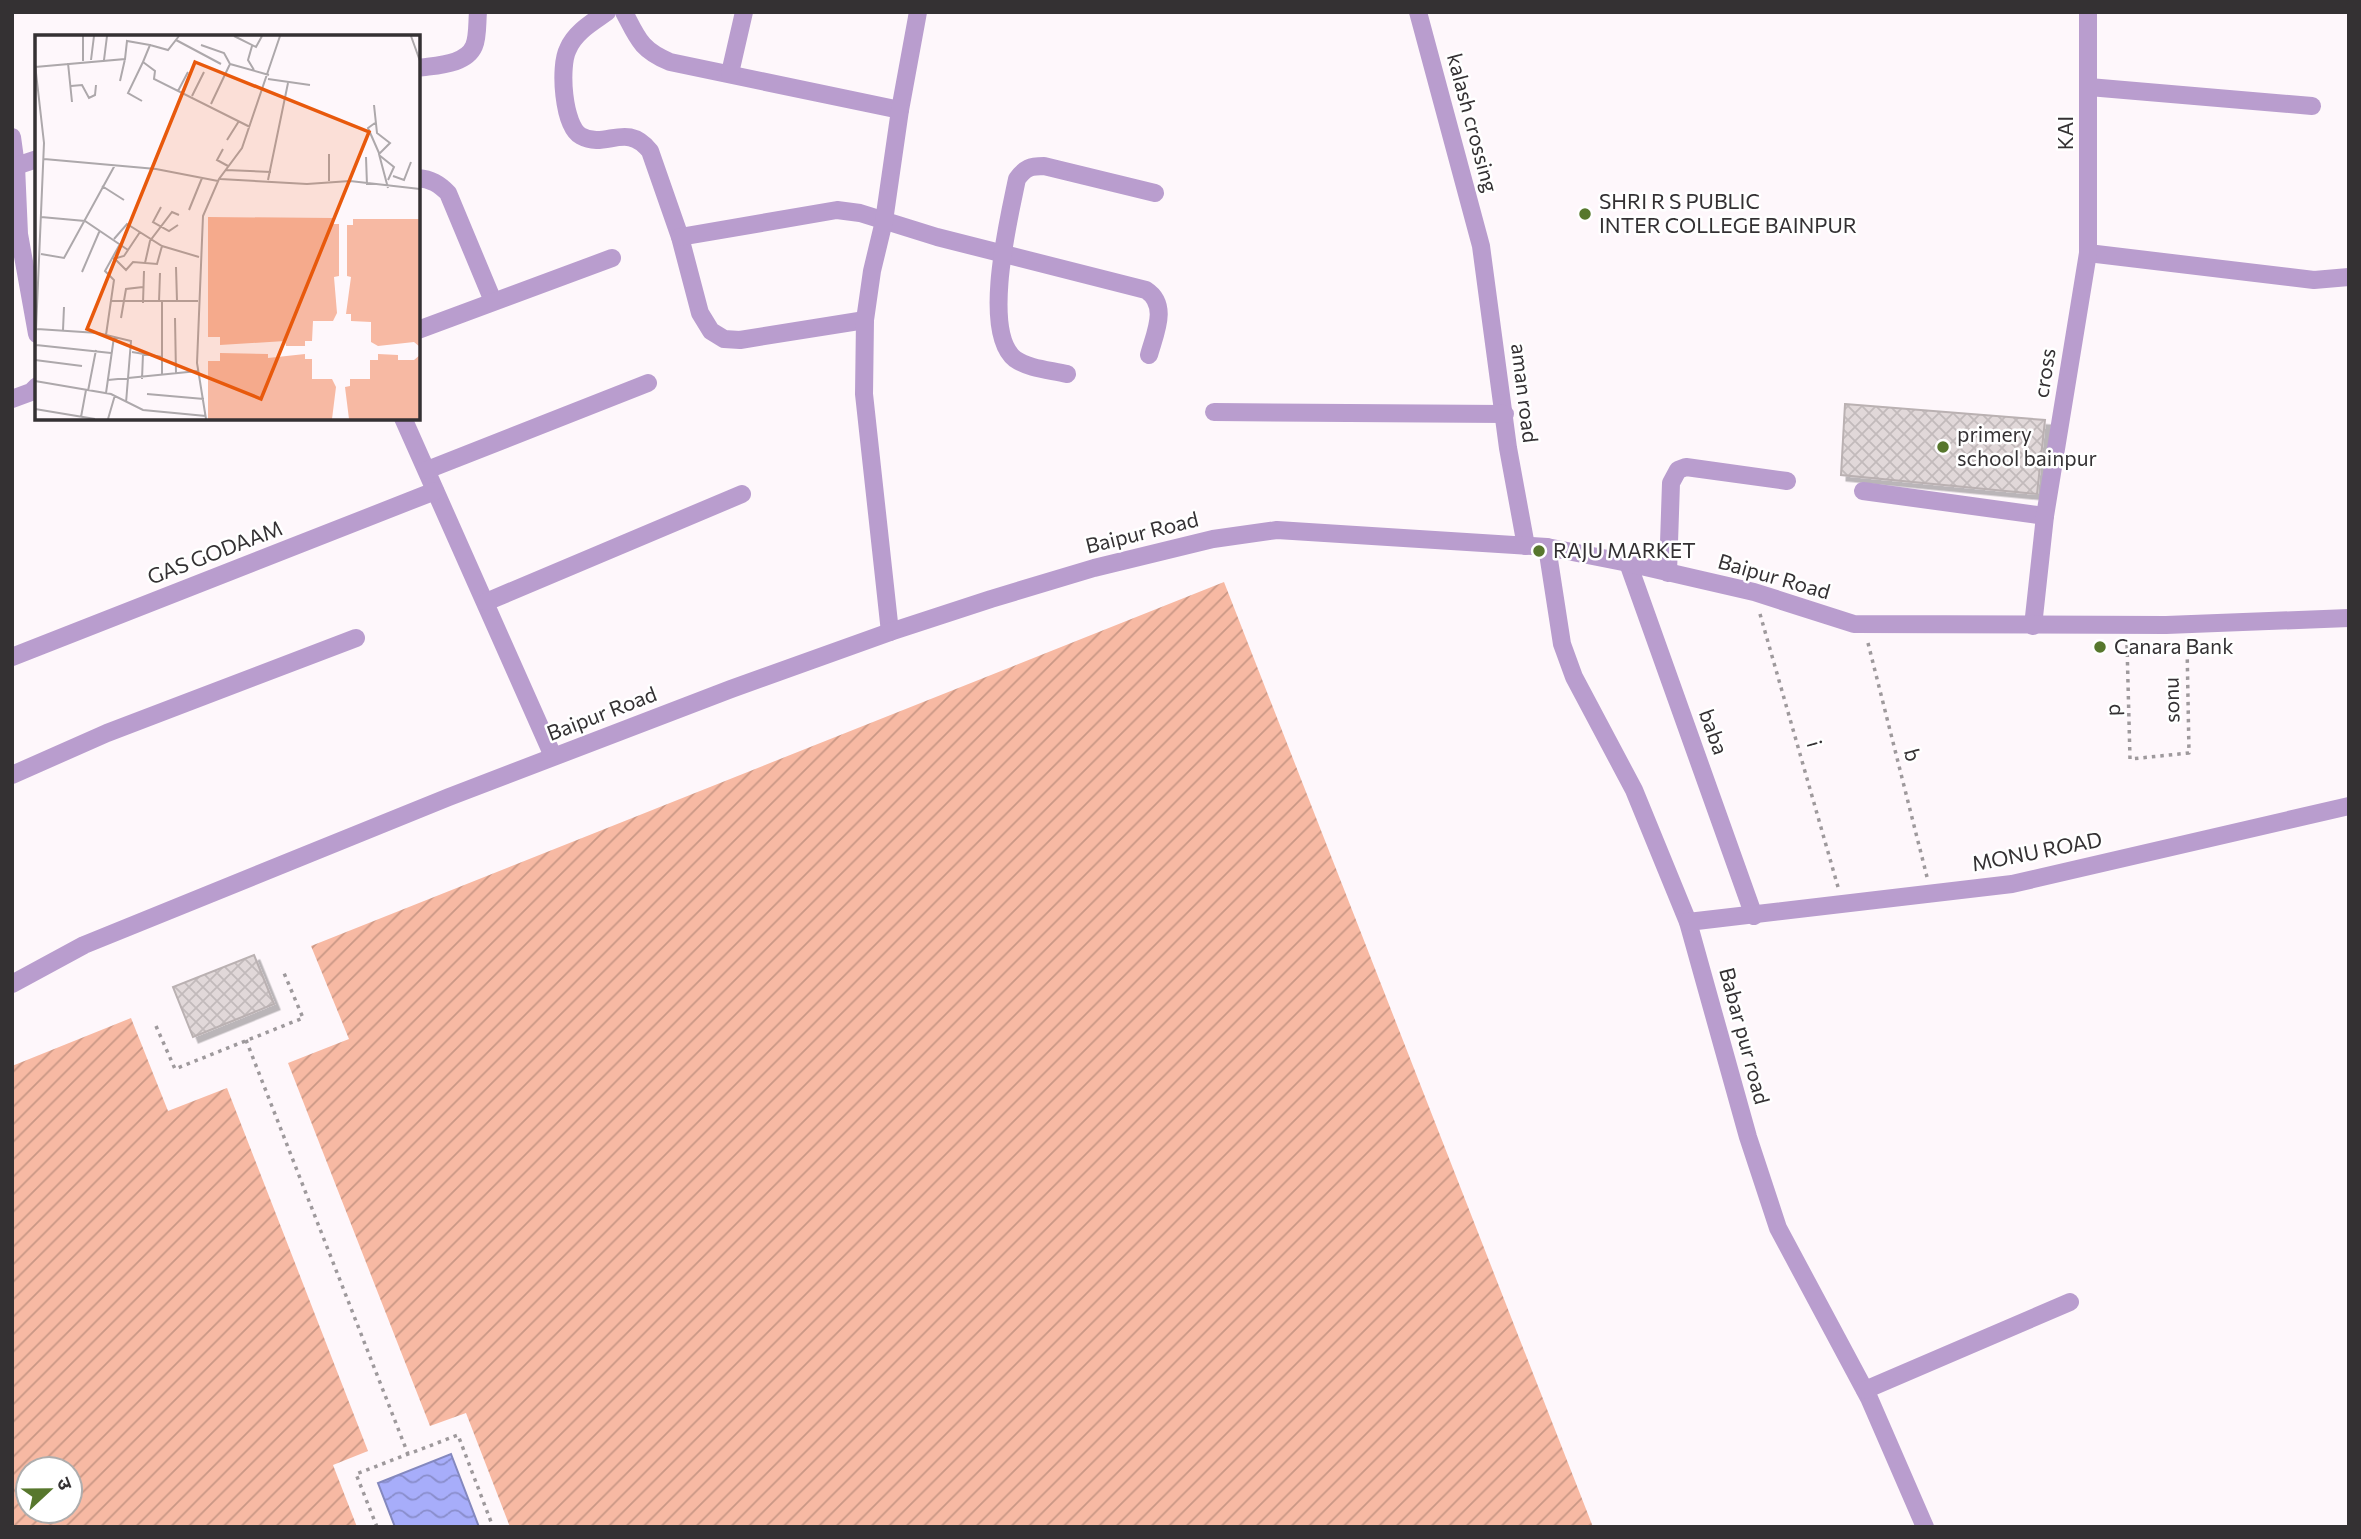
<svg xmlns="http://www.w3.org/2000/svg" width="2361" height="1539" viewBox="0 0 2361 1539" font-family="Commissioner,'Noto Sans Devanagari',sans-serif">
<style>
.garden{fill:url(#garden-furrows);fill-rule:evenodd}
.water{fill:url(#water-waves);stroke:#8488be;stroke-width:2}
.building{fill:url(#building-cross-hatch);stroke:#bab1b2;stroke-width:2;filter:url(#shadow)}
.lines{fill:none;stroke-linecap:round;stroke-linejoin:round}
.path{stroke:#9e999c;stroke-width:3.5;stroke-dasharray:3.5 5;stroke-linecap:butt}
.street{stroke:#b99dce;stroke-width:18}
.poi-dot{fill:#57772d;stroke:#fff;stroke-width:2.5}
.labels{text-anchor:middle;stroke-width:5;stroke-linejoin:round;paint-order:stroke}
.street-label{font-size:21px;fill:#343133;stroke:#fff}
.poi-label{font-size:21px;fill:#343133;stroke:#fff;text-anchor:start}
.inset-road{fill:none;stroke:#ada8ab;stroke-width:2}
.view{fill:#e8590c;fill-opacity:0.15;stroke:#e8590c;stroke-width:3.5}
.inset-edge{fill:none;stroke:#343133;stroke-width:3.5}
</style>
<defs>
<pattern id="garden-furrows" width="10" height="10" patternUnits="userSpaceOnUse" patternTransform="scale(1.75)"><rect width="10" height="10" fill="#f7b9a3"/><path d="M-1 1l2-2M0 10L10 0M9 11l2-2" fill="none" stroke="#c99785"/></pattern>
<pattern id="water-waves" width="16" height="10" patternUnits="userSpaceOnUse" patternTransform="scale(1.75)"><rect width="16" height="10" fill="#a7adfa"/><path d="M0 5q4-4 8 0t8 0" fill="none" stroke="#898dcb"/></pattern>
<pattern id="building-cross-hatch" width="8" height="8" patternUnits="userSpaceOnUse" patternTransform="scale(1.75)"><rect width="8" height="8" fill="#e1d8d9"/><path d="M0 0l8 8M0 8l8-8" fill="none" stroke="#c2babb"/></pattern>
<filter id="shadow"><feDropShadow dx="5.5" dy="5.5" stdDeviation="0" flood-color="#0004"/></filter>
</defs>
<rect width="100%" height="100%" fill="#fef7fb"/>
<!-- garden -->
<g class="garden">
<polygon points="1224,582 1593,1527 510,1527 466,1413 430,1426 288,1063 349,1039 311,946"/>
<path d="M 131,1018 L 168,1111 L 227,1088 L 368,1451 L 333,1465 L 357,1527 L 12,1527 L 12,1066 ZM 28,1469 L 70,1469 L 70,1511 L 28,1511 Z"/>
</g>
<!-- water -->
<polygon class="water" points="451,1454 479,1527 395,1527 378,1483"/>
<!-- building -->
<g class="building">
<polygon points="1845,404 2045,420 2037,494 1841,475"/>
<polygon points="254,955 274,1004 193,1037 173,987"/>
</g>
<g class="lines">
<!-- path -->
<g class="path">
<polyline points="1760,614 1838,887"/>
<polyline points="1868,643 1927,877"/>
<polyline points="2127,645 2130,759 2189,753 2187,644"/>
<polyline points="156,1026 175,1069 303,1018 284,973"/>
<polyline points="246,1040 408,1454"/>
<polyline points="377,1527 356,1474 458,1435 493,1527"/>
</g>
<!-- street -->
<g class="street">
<path d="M 607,12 C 593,22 575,32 568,49 C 559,66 563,126 581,136 C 606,150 626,121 650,151 L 680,237 L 700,313 L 711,331 L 724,339 L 740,340 L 865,320"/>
<path d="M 624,12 C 638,39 641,50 670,62 L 900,110"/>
<polyline points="1418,12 1481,246 1508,448 1526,546"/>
<path d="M 418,68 C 436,65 466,65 474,46 C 478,37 477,22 478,12"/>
<polyline points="730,73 744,12"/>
<polyline points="2089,87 2312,106"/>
<polyline points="12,137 16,166 19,234 37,334"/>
<polyline points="16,166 37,159"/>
<path d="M 418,178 C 431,179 439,184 448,193 L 493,301"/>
<path d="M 680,237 L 837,210 L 860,213 L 937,237 L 1146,290 C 1169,305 1155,333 1149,355"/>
<polyline points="2088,253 2314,280 2349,277"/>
<polyline points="418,330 612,258"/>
<path d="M 1067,374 C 1051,370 1029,369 1015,359 C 981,332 1009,218 1017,179 C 1025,168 1030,166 1044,166 L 1155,193"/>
<polyline points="12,399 31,392 37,386"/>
<polyline points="1214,412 1505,414"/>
<polyline points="403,418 553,756"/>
<polyline points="427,470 648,383"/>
<polyline points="1863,491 2045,516"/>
<polyline points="1547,547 1562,644 1574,677 1634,790 1688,922 1748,1137 1778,1228 1869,1398 1925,1527"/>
<polyline points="1628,563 1754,916"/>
<polyline points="1668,573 1671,483 1678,470 1686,467 1787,481"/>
<polyline points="486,602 742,494"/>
<polyline points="2033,626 2045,516 2088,253 2088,12"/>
<polyline points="890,632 864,394 865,320 872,271 884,221 900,110 918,12"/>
<polyline points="12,657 435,491"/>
<polyline points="12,775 107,733 356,638"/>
<polyline points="1688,922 2012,884 2349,806"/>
<polyline points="12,984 84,945 449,797 731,689 890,632 991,599 1094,568 1213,539 1277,530 1547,547 1628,563 1754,592 1854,624 2166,625 2349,618"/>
<polyline points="1865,1390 2070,1302"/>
</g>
</g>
<!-- markers -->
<g class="poi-dot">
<circle cx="1585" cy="214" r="7"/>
<circle cx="1943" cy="447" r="7"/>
<circle cx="1539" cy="551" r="7"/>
<circle cx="2100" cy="647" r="7"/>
</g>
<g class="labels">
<!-- street labels -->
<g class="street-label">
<text transform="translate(1472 123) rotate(75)" y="7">kalash crossing</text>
<text transform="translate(2066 133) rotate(-90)" y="7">KAI</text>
<text transform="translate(2045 373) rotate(-81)" y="7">cross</text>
<text transform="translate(1524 393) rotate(83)" y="7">aman road</text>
<text transform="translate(1142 533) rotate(-14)" y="7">Baipur Road</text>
<text transform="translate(215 553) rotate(-21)" y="7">GAS GODAAM</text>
<text transform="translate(1774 577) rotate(16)" y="7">Baipur Road</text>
<text transform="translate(2172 700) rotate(-91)" y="7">sonu</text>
<text transform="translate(2113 710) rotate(-92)" y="7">p</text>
<text transform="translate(602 714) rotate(-21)" y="7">Baipur Road</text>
<text transform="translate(1713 732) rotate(70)" y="7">baba</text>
<text transform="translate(1814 744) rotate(74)" y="7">i</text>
<text transform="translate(1912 755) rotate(76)" y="7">b</text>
<text transform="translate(2037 852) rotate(-11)" y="7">MONU ROAD</text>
<text transform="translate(1744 1036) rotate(75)" y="7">Babar pur road</text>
</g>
<!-- poi labels -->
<g class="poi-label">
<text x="1599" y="209">SHRI R S PUBLIC<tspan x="1599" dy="24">INTER COLLEGE BAINPUR</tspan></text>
<text x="1957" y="442">primery<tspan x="1957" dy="24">school bainpur</tspan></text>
<text x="1553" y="558">RAJU MARKET</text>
<text x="2114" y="654">Canara Bank</text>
</g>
</g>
<!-- overview -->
<g transform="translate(35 35)">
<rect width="385" height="385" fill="#fef7fb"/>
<path d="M 173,182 L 298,183 L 298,189 L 304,189 L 304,241 L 299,242 L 302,278 L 298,286 L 278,286 L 277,306 L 270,306 L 270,311 L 251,311 L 250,306 L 185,310 L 185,302 L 173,302 ZM 318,184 L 385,184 L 385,312 L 379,307 L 343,311 L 336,307 L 336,287 L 316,286 L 316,279 L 311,279 L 316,242 L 312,241 L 312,190 L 318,190 ZM 185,318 L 233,319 L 233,323 L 270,319 L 270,324 L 277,324 L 277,344 L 297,344 L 301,352 L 297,384 L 173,384 L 173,326 L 185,326 ZM 343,319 L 363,320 L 363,325 L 379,325 L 385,320 L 385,384 L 314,384 L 310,352 L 315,351 L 315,344 L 335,344 L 335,325 L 343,325 Z" fill="#f7b9a3"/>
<path class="inset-road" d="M 199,1 L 221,12 L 227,1M 376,1 L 385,26M 141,5 L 186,29M 115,10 L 133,15 L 144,1M 166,10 L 189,18 L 195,29M 217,11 L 213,25 L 219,35M 56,25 L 59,1M 69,25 L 72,1M 48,26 L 48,1M 33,28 L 37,67M 0,29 L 9,108 L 0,318M 0,32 L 90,24 L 92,6 L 115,10 L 108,27 L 120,36 L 119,44 L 215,92M 233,44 L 275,50M 85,46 L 90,24M 36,51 L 47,50 L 54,63 L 60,60 L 61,50M 143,56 L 153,37M 157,61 L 169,37M 107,66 L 93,58 L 108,27M 176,69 L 195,29 L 234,40M 339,70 L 342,98 L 355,108 L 344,119 L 353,153M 340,88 L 333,93 L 344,118M 192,105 L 204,86M 188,114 L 182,125 L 193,131M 294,119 L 294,146M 344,120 L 359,132 L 353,145M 331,122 L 332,150M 9,124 L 121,134 L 183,146M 191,135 L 236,137M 358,141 L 369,145 L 376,127M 185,144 L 272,149 L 315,146 L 385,154M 233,145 L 253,48M 67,151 L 89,165M 126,172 L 118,187 L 134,196 L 143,190M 154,175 L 167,143M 6,182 L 50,186 L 93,215M 79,204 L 92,189 L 127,211 L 164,222M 6,219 L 29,223 L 80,130M 78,224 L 89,221 L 105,197M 80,224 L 91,235 L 98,227 L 122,229 L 127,211M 110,228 L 115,206 L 137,177 L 144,180M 141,232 L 142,266M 47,237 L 65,195M 75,266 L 163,266M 124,267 L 125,238M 108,268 L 109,236M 86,283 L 91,254 L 108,252M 140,283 L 141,339M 2,294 L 63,298 L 96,306 L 91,368M 28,295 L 29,272M 71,300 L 79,245 L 70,236 L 85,209M 1,310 L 76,318M 97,317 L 127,322M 0,325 L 47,331M 127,341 L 127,267M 107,344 L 108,319M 73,345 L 163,336M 0,346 L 76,359 L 108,375 L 171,381M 53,356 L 61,315M 71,358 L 79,302M 112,359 L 169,364M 0,374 L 60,384M 46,382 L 51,355M 73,384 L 80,360M 171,384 L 162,328 L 168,181 L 184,144 L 207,113 L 245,1"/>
<path class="view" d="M 160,27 L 334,97 L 226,364 L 52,294 Z"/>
<rect width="385" height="385" class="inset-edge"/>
</g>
<!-- border -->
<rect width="2361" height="1539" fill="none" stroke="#343133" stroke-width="28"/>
<!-- north arrow -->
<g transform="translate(49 1490) rotate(68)"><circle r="33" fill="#ffffff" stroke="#aeadad" stroke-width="2"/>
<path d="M0-5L12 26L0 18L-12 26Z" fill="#57772d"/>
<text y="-10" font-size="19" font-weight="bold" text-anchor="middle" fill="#343133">उ</text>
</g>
</svg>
